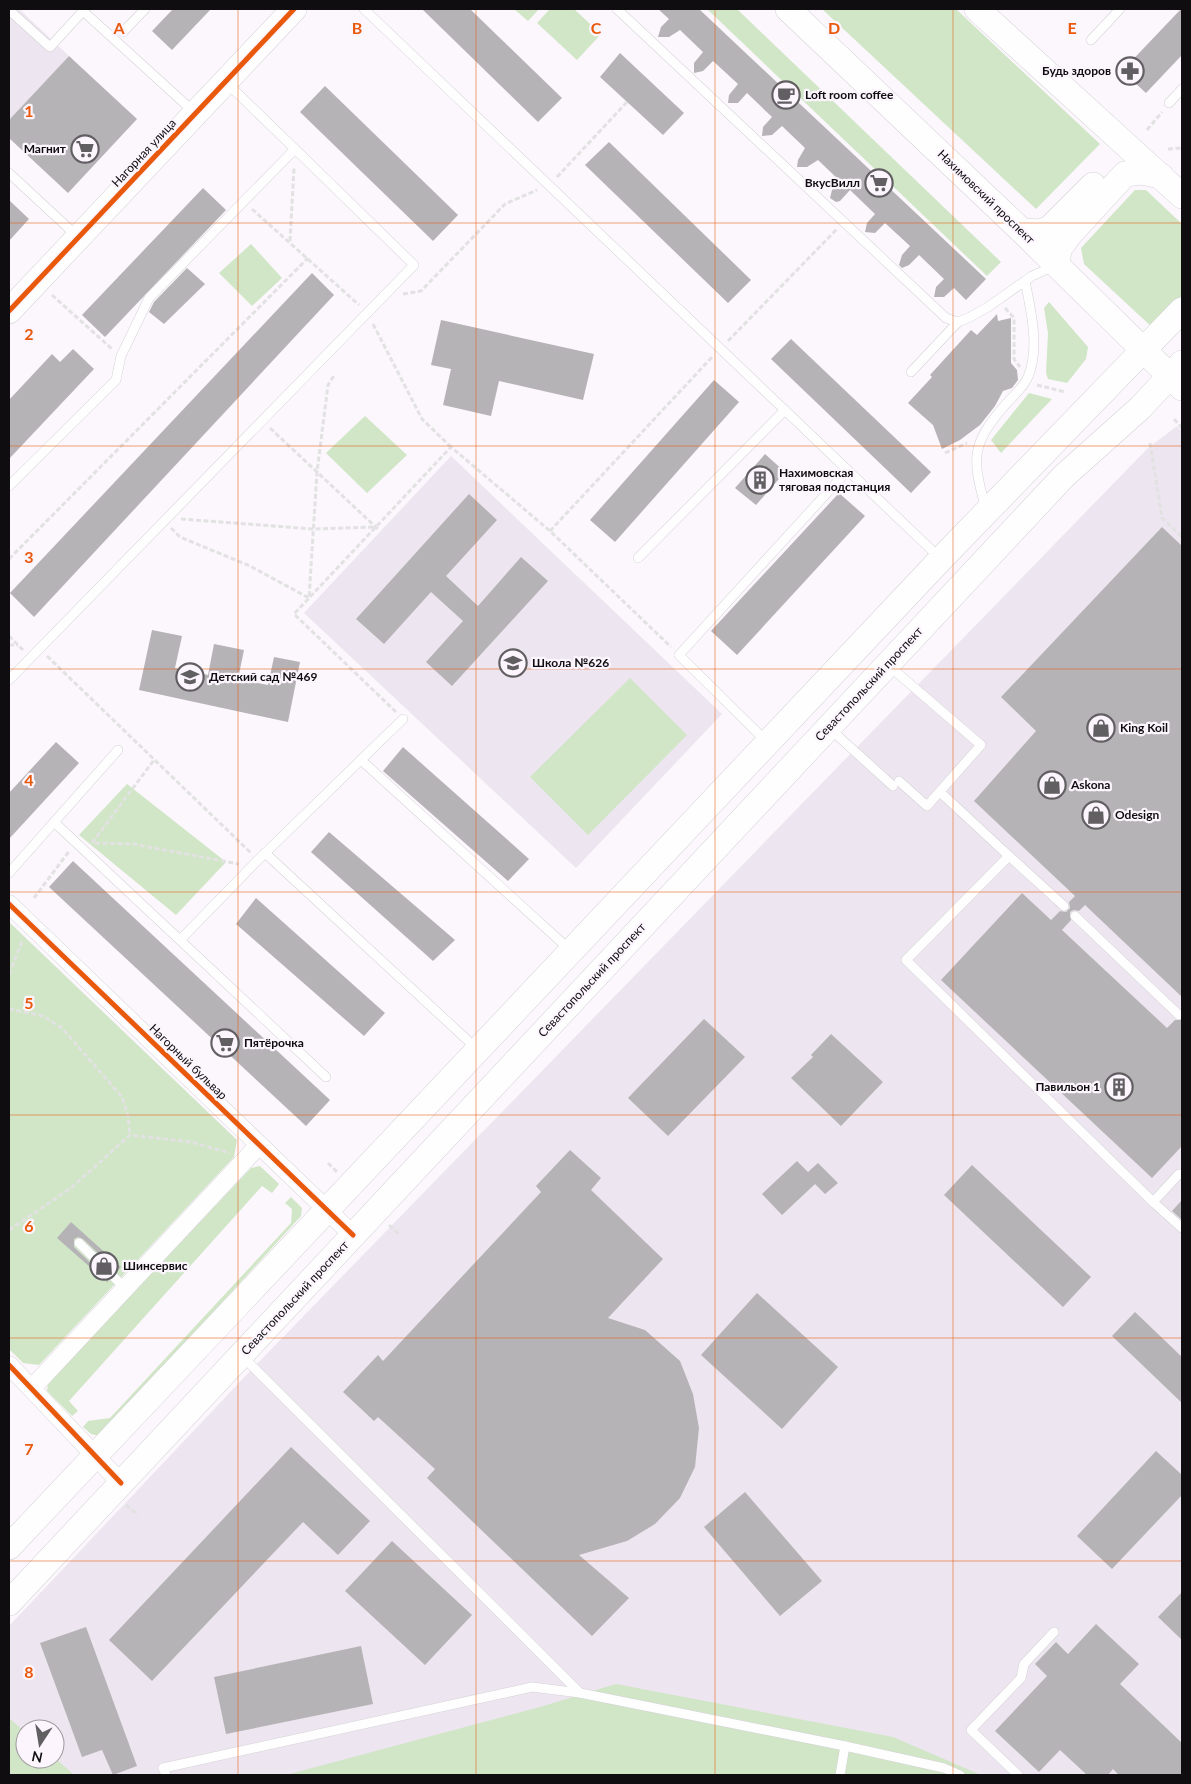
<svg xmlns="http://www.w3.org/2000/svg" width="1191" height="1784" viewBox="0 0 1191 1784" font-family="Lato,sans-serif">
<style>
.built{fill:#ede5ef;fill-rule:evenodd}
.green{fill:#d0e6c6}
.building{fill:#b6b3b6}
.lines{fill:none;stroke-linecap:round;stroke-linejoin:round}
.lane-casing{stroke:#d5d2d6;stroke-width:10}
.street-casing{stroke:#d5d2d6;stroke-width:19}
.secondary-casing{stroke:#d5d2d6;stroke-width:26}
.path{stroke:#e2e2e2;stroke-width:3;stroke-dasharray:5 2.5;stroke-linecap:butt}
.lane{stroke:#fefeff;stroke-width:9}
.street{stroke:#fefeff;stroke-width:18}
.secondary{stroke:#fefeff;stroke-width:25}
.cycleway-casing{stroke:#fcf5fe;stroke-width:8}
.cycleway{stroke:#e8590c;stroke-width:5}
.grid{fill:none;stroke:#e8590c;stroke-width:1;stroke-opacity:0.55}
.labels{text-anchor:middle;stroke-width:4.5;stroke-linejoin:round;paint-order:stroke}
.poi-label{font-size:12px;font-weight:bold;fill:#0f0d0f;stroke:#fcf5fe;text-anchor:start}
.street-label{font-size:12px;fill:#0f0d0f;stroke:#fcf5fe}
.grid-label{font-size:16px;text-anchor:middle;font-weight:bold;fill:#e8590c;stroke:#fcf5fe;stroke-width:4.5;stroke-linejoin:round;paint-order:stroke}
</style>
<rect width="100%" height="100%" fill="#fbf7fc"/>
<!-- built -->
<g class="built">
<polygon points="9,9 19,9 69,56 9,120"/>
<path d="M 1177,426 L 1182,431 L 1182,1775 L 9,1775 L 9,1626 L 254,1367 L 1148,448 ZM 25,1729 L 55,1729 L 55,1759 L 25,1759 Z"/>
<polygon points="451,456 722,714 576,868 304,613"/>
</g>
<!-- green -->
<g class="green">
<polygon points="514,9 539,9 528,21"/>
<polygon points="550,9 574,9 601,34 577,60 537,23"/>
<polygon points="707,9 737,9 1001,262 987,276"/>
<polygon points="822,9 956,9 1100,144 1036,209"/>
<polygon points="1135,190 1146,190 1182,224 1182,299 1154,329 1084,264 1081,248"/>
<polygon points="251,244 282,278 252,306 219,273"/>
<polygon points="1049,302 1088,347 1086,359 1067,383 1048,379 1046,373 1048,333 1044,308"/>
<polygon points="1029,393 1052,399 1001,453 991,440"/>
<polygon points="365,416 407,455 367,493 326,453"/>
<polygon points="630,678 687,735 588,835 530,777"/>
<polygon points="127,784 226,862 176,915 79,835"/>
<polygon points="9,922 237,1140 234,1157 39,1365 23,1363 9,1349"/>
<polygon points="260,1166 279,1184 272,1193 262,1186 69,1401 78,1411 72,1416 47,1391 48,1383 251,1168"/>
<polygon points="291,1197 302,1208 301,1216 100,1436 91,1434 83,1427 88,1421 110,1418 291,1223 292,1209 285,1203"/>
<polygon points="616,1684 893,1737 981,1775 286,1775 540,1707"/>
<polygon points="9,1718 25,1732 25,1759 55,1758 74,1775 9,1775"/>
</g>
<!-- building -->
<g class="building">
<polygon points="173,9 211,9 172,50 152,31"/>
<polygon points="422,9 470,9 562,98 538,122"/>
<polygon points="658,9 699,9 986,279 966,300 954,288 944,297 934,297 936,287 944,279 919,255 909,265 902,268 899,265 902,255 910,246 885,223 875,233 865,232 867,223 875,214 850,190 840,201 836,202 830,198 832,190 841,182 818,160 807,167 797,167 798,160 805,148 782,126 772,135 762,136 763,127 772,117 747,93 738,103 728,103 729,95 738,84 713,61 703,71 694,73 694,63 703,52 680,30 669,37 658,37 661,27 669,19"/>
<polygon points="1181,9 1182,55 1146,93 1122,71"/>
<polygon points="620,53 684,113 663,135 600,77"/>
<polygon points="69,56 137,119 68,193 9,138 9,120"/>
<polygon points="325,86 458,215 433,241 300,112"/>
<polygon points="609,142 751,280 728,303 585,165"/>
<polygon points="203,188 226,210 105,337 82,315"/>
<polygon points="9,200 29,219 9,241"/>
<polygon points="187,268 205,284 164,324 149,312 154,302"/>
<polygon points="312,273 334,295 34,617 10,593"/>
<polygon points="997,314 998,321 1011,318 1011,363 1017,370 1018,380 1012,388 1003,391 995,406 980,425 960,440 942,449 933,425 908,403 932,377 930,375 971,330 977,335"/>
<polygon points="441,320 594,354 583,400 499,381 491,416 443,405 451,369 431,365"/>
<polygon points="791,339 931,472 911,493 771,359"/>
<polygon points="73,349 94,369 9,459 9,400 52,354 60,362"/>
<polygon points="714,380 739,402 615,542 590,520"/>
<polygon points="765,454 785,472 756,505 735,488"/>
<polygon points="839,493 865,516 737,655 711,631"/>
<polygon points="469,494 497,520 446,576 478,606 521,557 548,581 452,686 426,662 463,621 431,592 384,644 356,619"/>
<polygon points="1162,527 1182,546 1182,997 1085,905 1079,911 1074,910 1070,912 1071,920 1062,930 1167,1028 1175,1020 1182,1020 1182,1146 1152,1178 941,980 1022,893 1051,920 1060,911 1066,912 1070,908 1069,902 1075,896 974,801 1036,731 1001,697"/>
<polygon points="152,630 182,636 175,668 208,675 214,644 244,650 238,679 268,685 274,657 300,662 288,722 139,690"/>
<polygon points="56,742 79,763 9,839 9,793"/>
<polygon points="403,747 529,859 508,881 383,771"/>
<polygon points="329,832 455,940 433,961 311,852"/>
<polygon points="73,861 330,1100 306,1126 49,887"/>
<polygon points="256,898 385,1013 364,1036 236,924"/>
<polygon points="704,1019 745,1057 668,1136 628,1098"/>
<polygon points="831,1034 883,1082 841,1126 791,1078 813,1057 811,1055"/>
<polygon points="570,1150 601,1178 591,1190 663,1259 608,1318 645,1330 680,1361 693,1394 699,1428 695,1467 680,1498 655,1524 627,1541 579,1555 629,1598 592,1636 427,1478 435,1469 378,1417 374,1421 343,1392 378,1355 383,1361 541,1192 536,1186"/>
<polygon points="797,1161 808,1172 818,1163 838,1183 825,1194 815,1184 782,1215 762,1194"/>
<polygon points="972,1165 1091,1277 1063,1307 944,1195"/>
<polygon points="1182,1200 1182,1220 1172,1211"/>
<polygon points="71,1222 121,1267 117,1271 83,1239 78,1237 74,1239 74,1247 109,1281 107,1282 57,1238"/>
<polygon points="757,1293 838,1367 782,1429 701,1355"/>
<polygon points="1135,1312 1182,1357 1182,1403 1112,1336"/>
<polygon points="291,1447 370,1521 338,1555 303,1522 152,1681 109,1640"/>
<polygon points="1156,1451 1182,1475 1182,1495 1112,1569 1077,1536"/>
<polygon points="745,1492 822,1581 780,1616 704,1527"/>
<polygon points="392,1541 472,1615 425,1665 345,1591"/>
<polygon points="1182,1592 1182,1640 1158,1617"/>
<polygon points="1096,1624 1139,1664 1120,1684 1182,1743 1182,1775 1119,1775 1113,1769 1108,1775 1087,1775 1060,1750 1039,1772 995,1731 1047,1676 1035,1664 1056,1642 1068,1654"/>
<polygon points="86,1627 137,1766 113,1775 102,1750 82,1757 40,1643"/>
<polygon points="361,1646 373,1704 226,1734 214,1677"/>
</g>
<g class="lines">
<!-- lane casing -->
<g class="lane-casing">
<g id="lane">
<polyline points="364,9 941,559"/>
<polyline points="617,9 946,318 958,322 970,317 988,307 1032,276 1054,266"/>
<polyline points="9,10 50,47 83,11 194,112"/>
<polyline points="123,32 145,9"/>
<polyline points="1091,40 1120,9"/>
<polyline points="1169,103 1182,89"/>
<polyline points="9,173 78,237"/>
<polyline points="911,372 958,322"/>
<polyline points="9,486 116,380 121,356 149,298 295,149 227,83"/>
<path d="M 986,509 C 972,459 970,445 1006,404 C 1014,395 1023,388 1028,377 C 1040,348 1031,311 1025,281"/>
<polyline points="638,558 785,410"/>
<polyline points="888,665 981,745 927,806 899,781"/>
<polyline points="9,680 414,265 295,149"/>
<polyline points="829,728 893,786"/>
<polyline points="767,742 679,655 848,470"/>
<polyline points="361,760 570,950"/>
<polyline points="940,792 1009,856"/>
<polyline points="54,822 326,1077"/>
<polyline points="265,853 476,1048"/>
<polyline points="9,873 118,750"/>
<polyline points="1064,906 1009,856 906,960 1153,1202 1179,1174"/>
<polyline points="1075,916 1179,1015"/>
<polyline points="180,940 258,860 403,719"/>
<polyline points="1153,1202 1182,1228"/>
<polyline points="79,1243 125,1288"/>
<polyline points="242,1356 580,1693 845,1746 944,1768 960,1775"/>
<polyline points="166,1775 163,1768 532,1687 580,1693"/>
<polyline points="840,1775 845,1746"/>
<polyline points="1018,1775 971,1730 1021,1678 1024,1664 1054,1632"/>
</g>
</g>
<!-- street casing -->
<g class="street-casing">
<g id="street">
<polyline points="9,904 353,1235"/>
<polyline points="9,1365 121,1483"/>
<polyline points="32,1388 259,1145"/>
</g>
</g>
<!-- secondary casing -->
<g class="secondary-casing">
<g id="secondary">
<polyline points="788,9 1022,231 1182,388"/>
<polyline points="977,9 1182,196"/>
<polyline points="1022,231 1041,232 1050,228 1093,185"/>
<polyline points="1057,265 1059,249 1070,234 1125,174 1141,172 1161,176"/>
<polyline points="9,311 294,9"/>
<polyline points="9,1547 941,559 1182,310"/>
<polyline points="9,1603 1064,476 1140,408 1182,363"/>
</g>
</g>
<!-- path -->
<g class="path">
<polyline points="1147,130 1162,112"/>
<polyline points="1168,149 1182,148"/>
<polyline points="557,177 627,102"/>
<polyline points="252,209 359,305"/>
<polyline points="290,241 294,168"/>
<polyline points="403,294 421,291 505,204 537,190"/>
<polyline points="52,295 112,349"/>
<polyline points="1005,308 1014,318 1014,359 1020,367"/>
<polyline points="373,324 422,419 451,447"/>
<polyline points="728,341 837,229"/>
<polyline points="1037,385 1065,392"/>
<polyline points="1174,419 1182,428"/>
<polyline points="270,428 379,530"/>
<polyline points="1150,443 1162,518 1182,537"/>
<polyline points="945,453 967,443"/>
<polyline points="181,519 313,529 375,527"/>
<polyline points="171,528 180,537 250,566 309,598 317,472 328,385 335,374"/>
<polyline points="550,531 713,356"/>
<polyline points="9,559 308,258"/>
<polyline points="9,636 23,650"/>
<polyline points="9,645 18,645"/>
<polyline points="47,656 251,853"/>
<polyline points="396,712 294,614 451,447 550,531 671,647"/>
<polyline points="92,843 154,760"/>
<polyline points="95,843 133,844 239,864"/>
<polyline points="34,898 70,850"/>
<polyline points="9,974 23,939"/>
<polyline points="9,1009 43,1016 62,1028 122,1097 128,1116 130,1135"/>
<polyline points="328,1163 338,1173"/>
<polyline points="389,1225 400,1235"/>
<polyline points="9,1230 71,1188 130,1135 191,1142 230,1153"/>
<polyline points="126,1505 138,1515"/>
</g>
<!-- lane -->
<use href="#lane" class="lane"/>
<!-- street -->
<use href="#street" class="street"/>
<!-- secondary -->
<use href="#secondary" class="secondary"/>
<!-- cycleway casing -->
<g class="cycleway-casing">
<g id="cycleway">
<polyline points="9,311 294,9"/>
<polyline points="9,904 353,1235"/>
<polyline points="9,1365 121,1483"/>
</g>
</g>
<!-- cycleway -->
<use href="#cycleway" class="cycleway"/>
</g>
<!-- grid -->
<path class="grid" d="M 238,9 L 238,1775M 476,9 L 476,1775M 715,9 L 715,1775M 953,9 L 953,1775M 9,223 L 1182,223M 9,446 L 1182,446M 9,669 L 1182,669M 9,892 L 1182,892M 9,1115 L 1182,1115M 9,1338 L 1182,1338M 9,1561 L 1182,1561"/>
<!-- icons -->
<defs>
<g id="pharmacy-ring" transform="scale(1.4375)"><circle r="9.5" fill="#fcf5fe" stroke="#625f62" stroke-width="1.5"/><path d="M-2-6h4v4h4v4h-4v4h-4v-4h-4v-4h4Z" fill="#625f62"/></g>
<g id="cafe-ring" transform="scale(1.4375)"><circle r="9.5" fill="#fcf5fe" stroke="#625f62" stroke-width="1.5"/><path d="M-5.5-4.5H6V0H3Q3 3.5 0 3.5H-2.5Q-5.5 3.5-5.5 0ZM3-3.2v2h1.7v-2ZM-6 4.5H4V6H-6Z" fill="#625f62"/></g>
<g id="supermarket-ring" transform="scale(1.4375)"><circle r="9.5" fill="#fcf5fe" stroke="#625f62" stroke-width="1.5"/><path d="M-6-5.5h2.5l.6 2H6L4.5 2H-2.5L-4.4-4H-6ZM-1.5 3.2a1.3 1.3 0 1 0 .1 0ZM3 3.2a1.3 1.3 0 1 0 .1 0Z" fill="#625f62"/></g>
<g id="building-ring" transform="scale(1.4375)"><circle r="9.5" fill="#fcf5fe" stroke="#625f62" stroke-width="1.5"/><path d="M-4-6H4V6H1V3H-1V6H-4ZM-2.5-4.3h1.7v1.8h-1.7ZM.8-4.3h1.7v1.8H.8ZM-2.5-1h1.7V.8h-1.7ZM.8-1h1.7V.8H.8Z" fill="#625f62"/></g>
<g id="school-ring" transform="scale(1.4375)"><circle r="9.5" fill="#fcf5fe" stroke="#625f62" stroke-width="1.5"/><path d="M0-5L7-2L0 1L-7-2ZM-4 1L0 2.5L4 1V4Q0 6-4 4Z" fill="#625f62"/></g>
<g id="shop-ring" transform="scale(1.4375)"><circle r="9.5" fill="#fcf5fe" stroke="#625f62" stroke-width="1.5"/><path d="M-5-2.5h2.3a2.7 3.5 0 0 1 5.4 0H5L5.5 6h-11ZM-1.5-2.5h3a1.5 2.3 0 0 0-3 0Z" fill="#625f62"/></g>
</defs>
<g fill-rule="evenodd">
<use href="#pharmacy-ring" x="1130" y="71"/>
<use href="#cafe-ring" x="786" y="95"/>
<use href="#supermarket-ring" x="85" y="149"/>
<use href="#supermarket-ring" x="879" y="183"/>
<use href="#building-ring" x="760" y="480"/>
<use href="#school-ring" x="513" y="663"/>
<use href="#school-ring" x="190" y="677"/>
<use href="#shop-ring" x="1101" y="728"/>
<use href="#shop-ring" x="1052" y="785"/>
<use href="#shop-ring" x="1096" y="815"/>
<use href="#supermarket-ring" x="225" y="1043"/>
<use href="#building-ring" x="1119" y="1087"/>
<use href="#shop-ring" x="104" y="1266"/>
</g>
<g class="labels">
<!-- poi labels -->
<g class="poi-label">
<text x="1111" y="75" text-anchor="end">Будь здоров</text>
<text x="805" y="99">Loft room coffee</text>
<text x="66" y="153" text-anchor="end">Магнит</text>
<text x="860" y="187" text-anchor="end">ВкусВилл</text>
<text x="779" y="477">Нахимовская<tspan x="779" dy="14">тяговая подстанция</tspan></text>
<text x="532" y="667">Школа №626</text>
<text x="209" y="681">Детский сад №469</text>
<text x="1120" y="732">King Koil</text>
<text x="1071" y="789">Askona</text>
<text x="1115" y="819">Odesign</text>
<text x="244" y="1047">Пятёрочка</text>
<text x="1100" y="1091" text-anchor="end">Павильон 1</text>
<text x="123" y="1270">Шинсервис</text>
</g>
<!-- street labels -->
<g class="street-label">
<text transform="translate(144 153) rotate(-47)" y="4">Нагорная улица</text>
<text transform="translate(986 197) rotate(44)" y="4">Нахимовский проспект</text>
<text transform="translate(869 684) rotate(-47)" y="4">Севастопольский проспект</text>
<text transform="translate(592 980) rotate(-47)" y="4">Севастопольский проспект</text>
<text transform="translate(188 1062) rotate(44)" y="4">Нагорный бульвар</text>
<text transform="translate(295 1298) rotate(-47)" y="4">Севастопольский проспект</text>
</g>
</g>
<g class="grid-label">
<text x="119" y="34">A</text>
<text x="357" y="34">B</text>
<text x="596" y="34">C</text>
<text x="834" y="34">D</text>
<text x="1072" y="34">E</text>
<text x="29" y="117">1</text>
<text x="29" y="340">2</text>
<text x="29" y="563">3</text>
<text x="29" y="786">4</text>
<text x="29" y="1009">5</text>
<text x="29" y="1232">6</text>
<text x="29" y="1455">7</text>
<text x="29" y="1678">8</text>
</g>
<!-- border -->
<rect width="1191" height="1784" fill="none" stroke="#0f0d0f" stroke-width="20"/>
<!-- north arrow -->
<g transform="translate(40 1744) rotate(192)"><circle r="24" fill="#fcf5fe" stroke="#9d989e"/>
<path d="M0-4L9 19L0 12L-9 19Z" fill="#625f62"/>
<text y="-8" font-size="14" font-weight="bold" text-anchor="middle" fill="#0f0d0f">N</text>
</g>
</svg>
